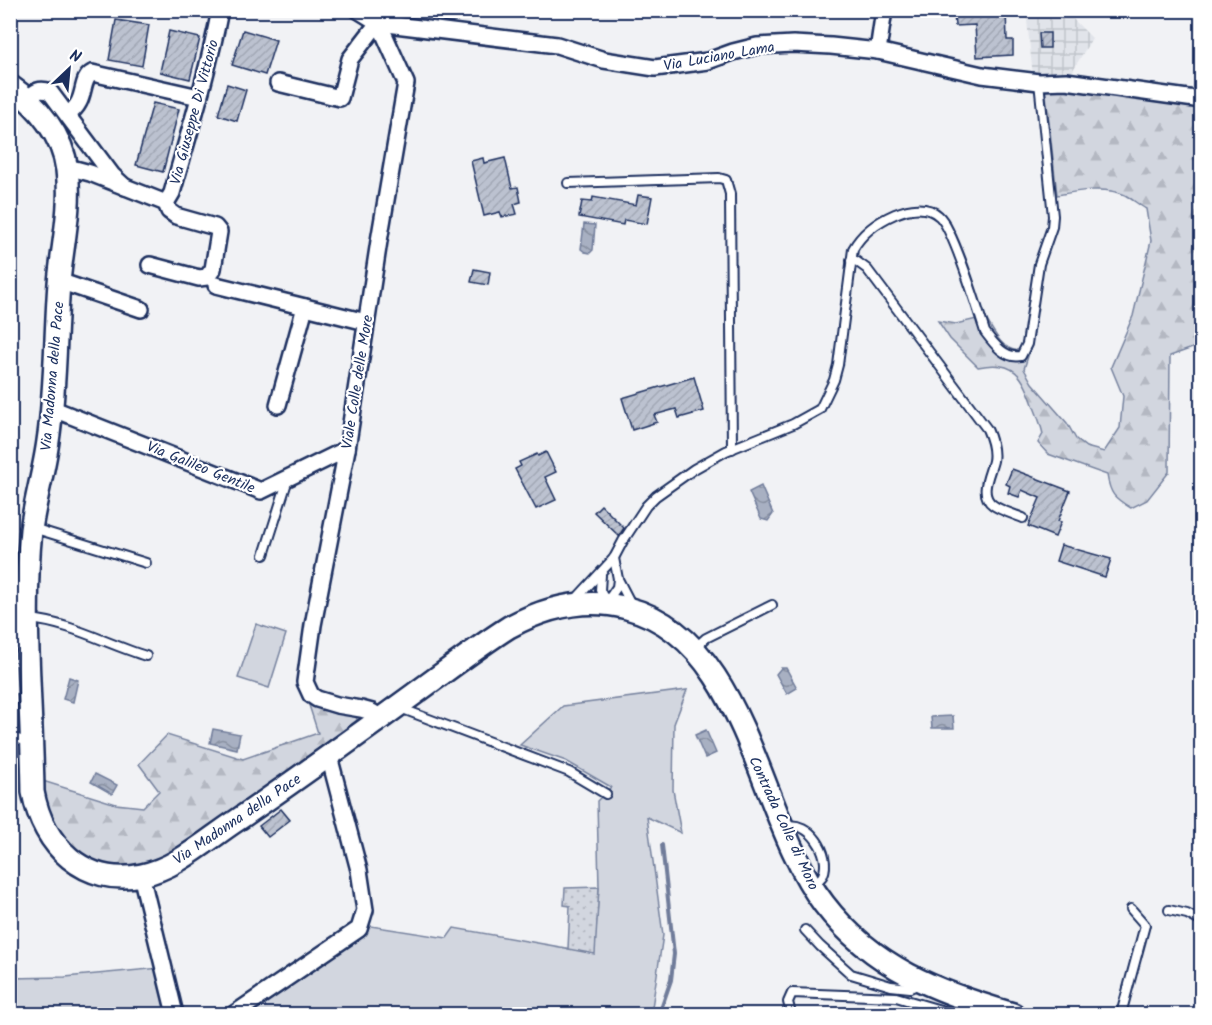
<svg xmlns="http://www.w3.org/2000/svg" width="1212" height="1025" viewBox="0 0 1212 1025" font-family="Kalam,sans-serif">
<style>
.industrial{fill:url(#industrial-grid)}
.grass{fill:#d2d6df;stroke:#76829e;stroke-width:1.5}
.forest{fill:url(#forest-firs);stroke:#76829e;stroke-width:1.5}
.park{fill:url(#park-dots);stroke:#76829e;stroke-width:1.5}
.water{fill:url(#water-waves);stroke:#707c9a;stroke-width:1.5}
.lines{fill:none;stroke-linecap:round;stroke-linejoin:round}
.stream{stroke:#707c9a;stroke-width:4}
.building{fill:url(#building-hatch);stroke:#1b2f5e;stroke-width:1.5}
.lane-casing{stroke:#1b2f5e;stroke-width:12}
.street-casing{stroke:#1b2f5e;stroke-width:20}
.secondary-casing{stroke:#1b2f5e;stroke-width:26}
.lane{stroke:#fff;stroke-width:8}
.street{stroke:#fff;stroke-width:15}
.secondary{stroke:#fff;stroke-width:21}
.labels{text-anchor:middle;stroke-width:4.5;stroke-linejoin:round;paint-order:stroke}
.street-label{font-size:15px;fill:#1b2f5e;stroke:#fff}
</style>
<defs>
<pattern id="industrial-grid" width="8" height="8" patternUnits="userSpaceOnUse" patternTransform="scale(1.5)"><rect width="8" height="8" fill="#e1e4ea"/><path d="M0 4h8M4 0v8" fill="none" stroke="#c0c4cb"/></pattern>
<pattern id="forest-firs" width="22" height="20" patternUnits="userSpaceOnUse" patternTransform="scale(1.5)"><rect width="22" height="20" fill="#d2d6df"/><path d="M5 1l3.5 6h-7zM16 11l3.5 6h-7z" fill="#b4b8c2"/></pattern>
<pattern id="park-dots" width="8" height="8" patternUnits="userSpaceOnUse" patternTransform="scale(1.5)"><rect width="8" height="8" fill="#d2d6df"/><path d="M2 2h.1M6 6h.1" fill="none" stroke="#b4b8c2" stroke-width="1.8" stroke-linecap="round"/></pattern>
<pattern id="water-waves" width="16" height="10" patternUnits="userSpaceOnUse" patternTransform="scale(1.5)"><rect width="16" height="10" fill="#a8b0c2"/><path d="M0 5q4-4 8 0t8 0" fill="none" stroke="#8890a1"/></pattern>
<pattern id="building-hatch" width="6" height="6" patternUnits="userSpaceOnUse" patternTransform="scale(1.5)"><rect width="6" height="6" fill="#bcc2d0"/><path d="M-1 1l2-2M0 6l6-6M5 7l2-2" fill="none" stroke="#a1a7b5"/></pattern>
</defs>
<rect width="100%" height="100%" fill="#f1f2f5"/>
<filter id="ink" filterUnits="userSpaceOnUse"><feTurbulence type="fractalNoise" baseFrequency=".0167" numOctaves="2"/><feDisplacementMap in="SourceGraphic" scale="12" xChannelSelector="R" yChannelSelector="G"/><feConvolveMatrix kernelMatrix="1 2 1 2 8 2 1 2 1" color-interpolation-filters="sRGB"/></filter>
<g filter="url(#ink)">
<!-- industrial -->
<polygon class="industrial" points="1026,11 1065,11 1092,38 1070,75 1033,76"/>
<!-- grass -->
<g class="grass">
<polygon points="256,624 286,634 269,688 238,678"/>
<polygon points="687,690 674,724 673,790 681,833 647,817 663,935 651,1014 243,1014 371,926 447,938 454,928 594,953 599,887 597,801 611,787 566,761 520,745 563,706"/>
<polygon points="171,967 183,1014 11,1014 10,978 65,977"/>
</g>
<!-- forest -->
<g class="forest">
<path d="M 1045,86 L 1064,86 L 1201,104 L 1201,345 L 1170,356 L 1169,472 L 1147,500 L 1131,508 C 1114,498 1110,494 1107,475 L 1048,454 L 1038,443 L 1043,434 C 1041,425 1038,417 1034,407 C 1023,376 1015,359 978,367 L 950,339 L 938,321 L 956,324 L 985,317 C 997,337 1003,355 1030,350 L 1024,369 L 1032,383 L 1067,423 L 1076,439 L 1086,447 L 1104,452 L 1120,428 L 1123,396 L 1111,367 L 1133,316 L 1151,241 L 1146,209 C 1139,205 1132,199 1125,195 C 1105,186 1078,191 1057,195 Z"/>
<polygon points="308,702 355,712 357,720 237,809 173,853 149,865 122,869 99,866 64,843 45,806 43,781 116,804 143,807 159,791 139,764 167,735 243,759 318,733"/>
</g>
<!-- park -->
<polygon class="park" points="599,887 595,954 568,949 570,906 564,905 565,888"/>
<!-- water -->
<g class="water">
<polygon points="584,224 595,225 593,250 590,253 585,252 581,249"/>
<polygon points="761,486 773,514 768,521 761,519 749,492"/>
<polygon points="781,668 786,668 797,688 787,694 776,674"/>
<polygon points="69,677 78,680 73,702 63,699"/>
<polygon points="953,716 954,728 932,728 931,717"/>
<polygon points="213,729 240,734 237,749 210,743"/>
<polygon points="706,730 716,753 705,758 695,735"/>
<polygon points="95,774 117,785 112,794 91,782"/>
</g>
<g class="lines">
<!-- stream -->
<polyline class="stream" points="661,1009 671,980 674,954 662,845"/>
</g>
<!-- building -->
<g class="building">
<polygon points="960,10 1006,10 1007,40 1013,40 1013,55 977,57 975,25 955,26 954,13 960,13"/>
<polygon points="116,20 149,25 142,66 109,60"/>
<polygon points="243,30 276,40 265,75 232,65"/>
<polygon points="169,31 200,38 190,79 160,72"/>
<polygon points="1039,33 1050,33 1050,48 1040,48"/>
<polygon points="227,84 246,90 237,121 218,115"/>
<polygon points="153,103 179,109 163,172 136,165"/>
<polygon points="483,158 484,163 505,158 512,188 518,187 521,202 514,204 517,214 502,217 500,212 484,216 471,161"/>
<polygon points="638,195 652,197 647,224 624,220 623,225 579,217 582,201 592,202 593,197 636,205"/>
<polygon points="474,269 490,272 488,285 471,282"/>
<polygon points="694,377 704,411 679,418 676,409 654,415 657,422 632,430 622,398"/>
<polygon points="546,452 556,472 545,477 556,500 536,509 515,469 521,466 519,462 537,454 538,456"/>
<polygon points="1012,469 1070,491 1058,521 1061,522 1055,537 1028,526 1040,498 1022,490 1019,497 1008,493 1010,486 1006,484"/>
<polygon points="601,505 624,528 619,536 594,512"/>
<polygon points="1061,545 1111,559 1105,577 1056,561"/>
<polygon points="281,809 290,820 268,837 259,826"/>
</g>
<g class="lines">
<!-- lane casing -->
<g class="lane-casing">
<g id="lane">
<polyline points="568,183 719,178 726,180 730,194 732,449"/>
<path d="M 851,260 L 856,261 L 867,269 L 987,429 C 991,438 995,450 993,461 C 990,474 978,494 993,505 C 1001,511 1014,514 1023,518"/>
<polyline points="33,528 146,563"/>
<polyline points="264,555 288,479"/>
<polyline points="614,558 618,579 632,606"/>
<polyline points="601,575 600,590 606,603 617,587 618,579"/>
<path d="M 576,599 L 614,558 L 623,541 L 646,506 L 656,496 L 694,469 L 726,451 L 793,424 L 820,409 L 834,380 L 838,365 L 853,249 C 862,233 879,221 895,214 C 909,208 927,205 939,216 C 953,228 978,310 985,332 C 994,344 1005,359 1021,356 L 1027,344 L 1039,264 L 1052,227 L 1053,216 L 1039,82"/>
<path d="M 30,619 C 70,623 107,644 146,656"/>
<polyline points="695,648 706,638 772,605"/>
<polyline points="400,708 569,772 606,794"/>
<polyline points="10,737 29,742"/>
<path d="M 786,826 C 809,820 832,854 823,875 C 821,879 816,882 813,884"/>
<polyline points="1169,910 1187,914 1202,922"/>
<polyline points="805,930 820,946 851,974 891,986 910,988 919,984"/>
<polyline points="791,1014 788,1002 792,993 896,997 944,1011"/>
<polyline points="1121,1014 1145,925 1131,909"/>
</g>
</g>
<!-- street casing -->
<g class="street-casing">
<g id="street">
<polyline points="358,10 379,23 406,83 379,241 347,449 313,625 305,682 311,695 317,699 337,705 361,709 372,712 381,718"/>
<polyline points="379,23 557,45 604,60 655,68 708,61 733,52 757,46 793,44 831,46 878,51 982,75 1039,82 1066,81 1202,100"/>
<polyline points="878,51 884,10"/>
<polyline points="278,83 340,98 350,59 388,10"/>
<path d="M 28,99 C 35,91 40,88 50,92 L 112,175 L 125,187"/>
<path d="M 68,114 C 88,101 79,80 92,73 L 199,97"/>
<polyline points="67,169 75,169 90,173 166,203"/>
<path d="M 166,203 L 172,193 C 189,133 208,72 220,10"/>
<polyline points="150,265 199,278 207,277 213,269 219,232 215,227 176,216 169,211 166,203"/>
<polyline points="59,281 141,309"/>
<polyline points="216,285 366,322"/>
<polyline points="278,405 305,307"/>
<polyline points="51,408 261,491 347,449"/>
<polyline points="141,875 175,1014"/>
<polyline points="234,1014 359,929 365,910 359,870 329,756"/>
</g>
</g>
<!-- secondary casing -->
<g class="secondary-casing">
<path id="secondary" d="M 10,86 C 38,105 63,136 67,170 C 72,208 62,246 59,283 C 55,335 56,389 48,441 C 44,471 35,500 31,530 C 22,617 32,705 33,792 C 43,846 85,887 142,875 C 177,868 207,840 236,821 C 296,780 354,738 413,695 C 445,672 476,648 509,627 C 546,607 586,597 627,608 C 748,639 757,817 824,904 C 873,968 938,992 1013,1014"/>
</g>
<!-- lane -->
<use href="#lane" class="lane"/>
<!-- street -->
<use href="#street" class="street"/>
<!-- secondary -->
<use href="#secondary" class="secondary"/>
</g>
</g>
<g class="labels">
<!-- street labels -->
<g class="street-label">
<text transform="translate(719 56) rotate(-10)" y="5">Via Luciano Lama</text>
<text transform="translate(194 112) rotate(-75)" y="5">Via Giuseppe Di Vittorio</text>
<text transform="translate(52 376) rotate(-85)" y="5">Via Madonna della Pace</text>
<text transform="translate(357 382) rotate(-81)" y="5">Viale Colle delle More</text>
<text transform="translate(201 467) rotate(22)" y="5">Via Galileo Gentile</text>
<text transform="translate(237 819) rotate(-34)" y="5">Via Madonna della Pace</text>
<text transform="translate(784 823) rotate(65)" y="5">Contrada Colle di Moro</text>
</g>
</g>
<!-- margin -->
<rect width="1212" height="1025" fill="none" stroke="#fff" stroke-width="36"/>
<rect x="18" y="18" width="1176" height="989" fill="none" stroke="#1b2f5e" stroke-width="2" filter="url(#ink)"/>
<!-- north arrow -->
<g transform="translate(69 69) rotate(26)" stroke="#ffffff" stroke-width="4.5" paint-order="stroke">
<path d="M0-4.5L10 22L0 15L-10 22Z" fill="#1b2f5e"/>
<text y="-9" font-size="16" font-weight="bold" text-anchor="middle" fill="#1b2f5e">N</text>
</g>
</svg>
